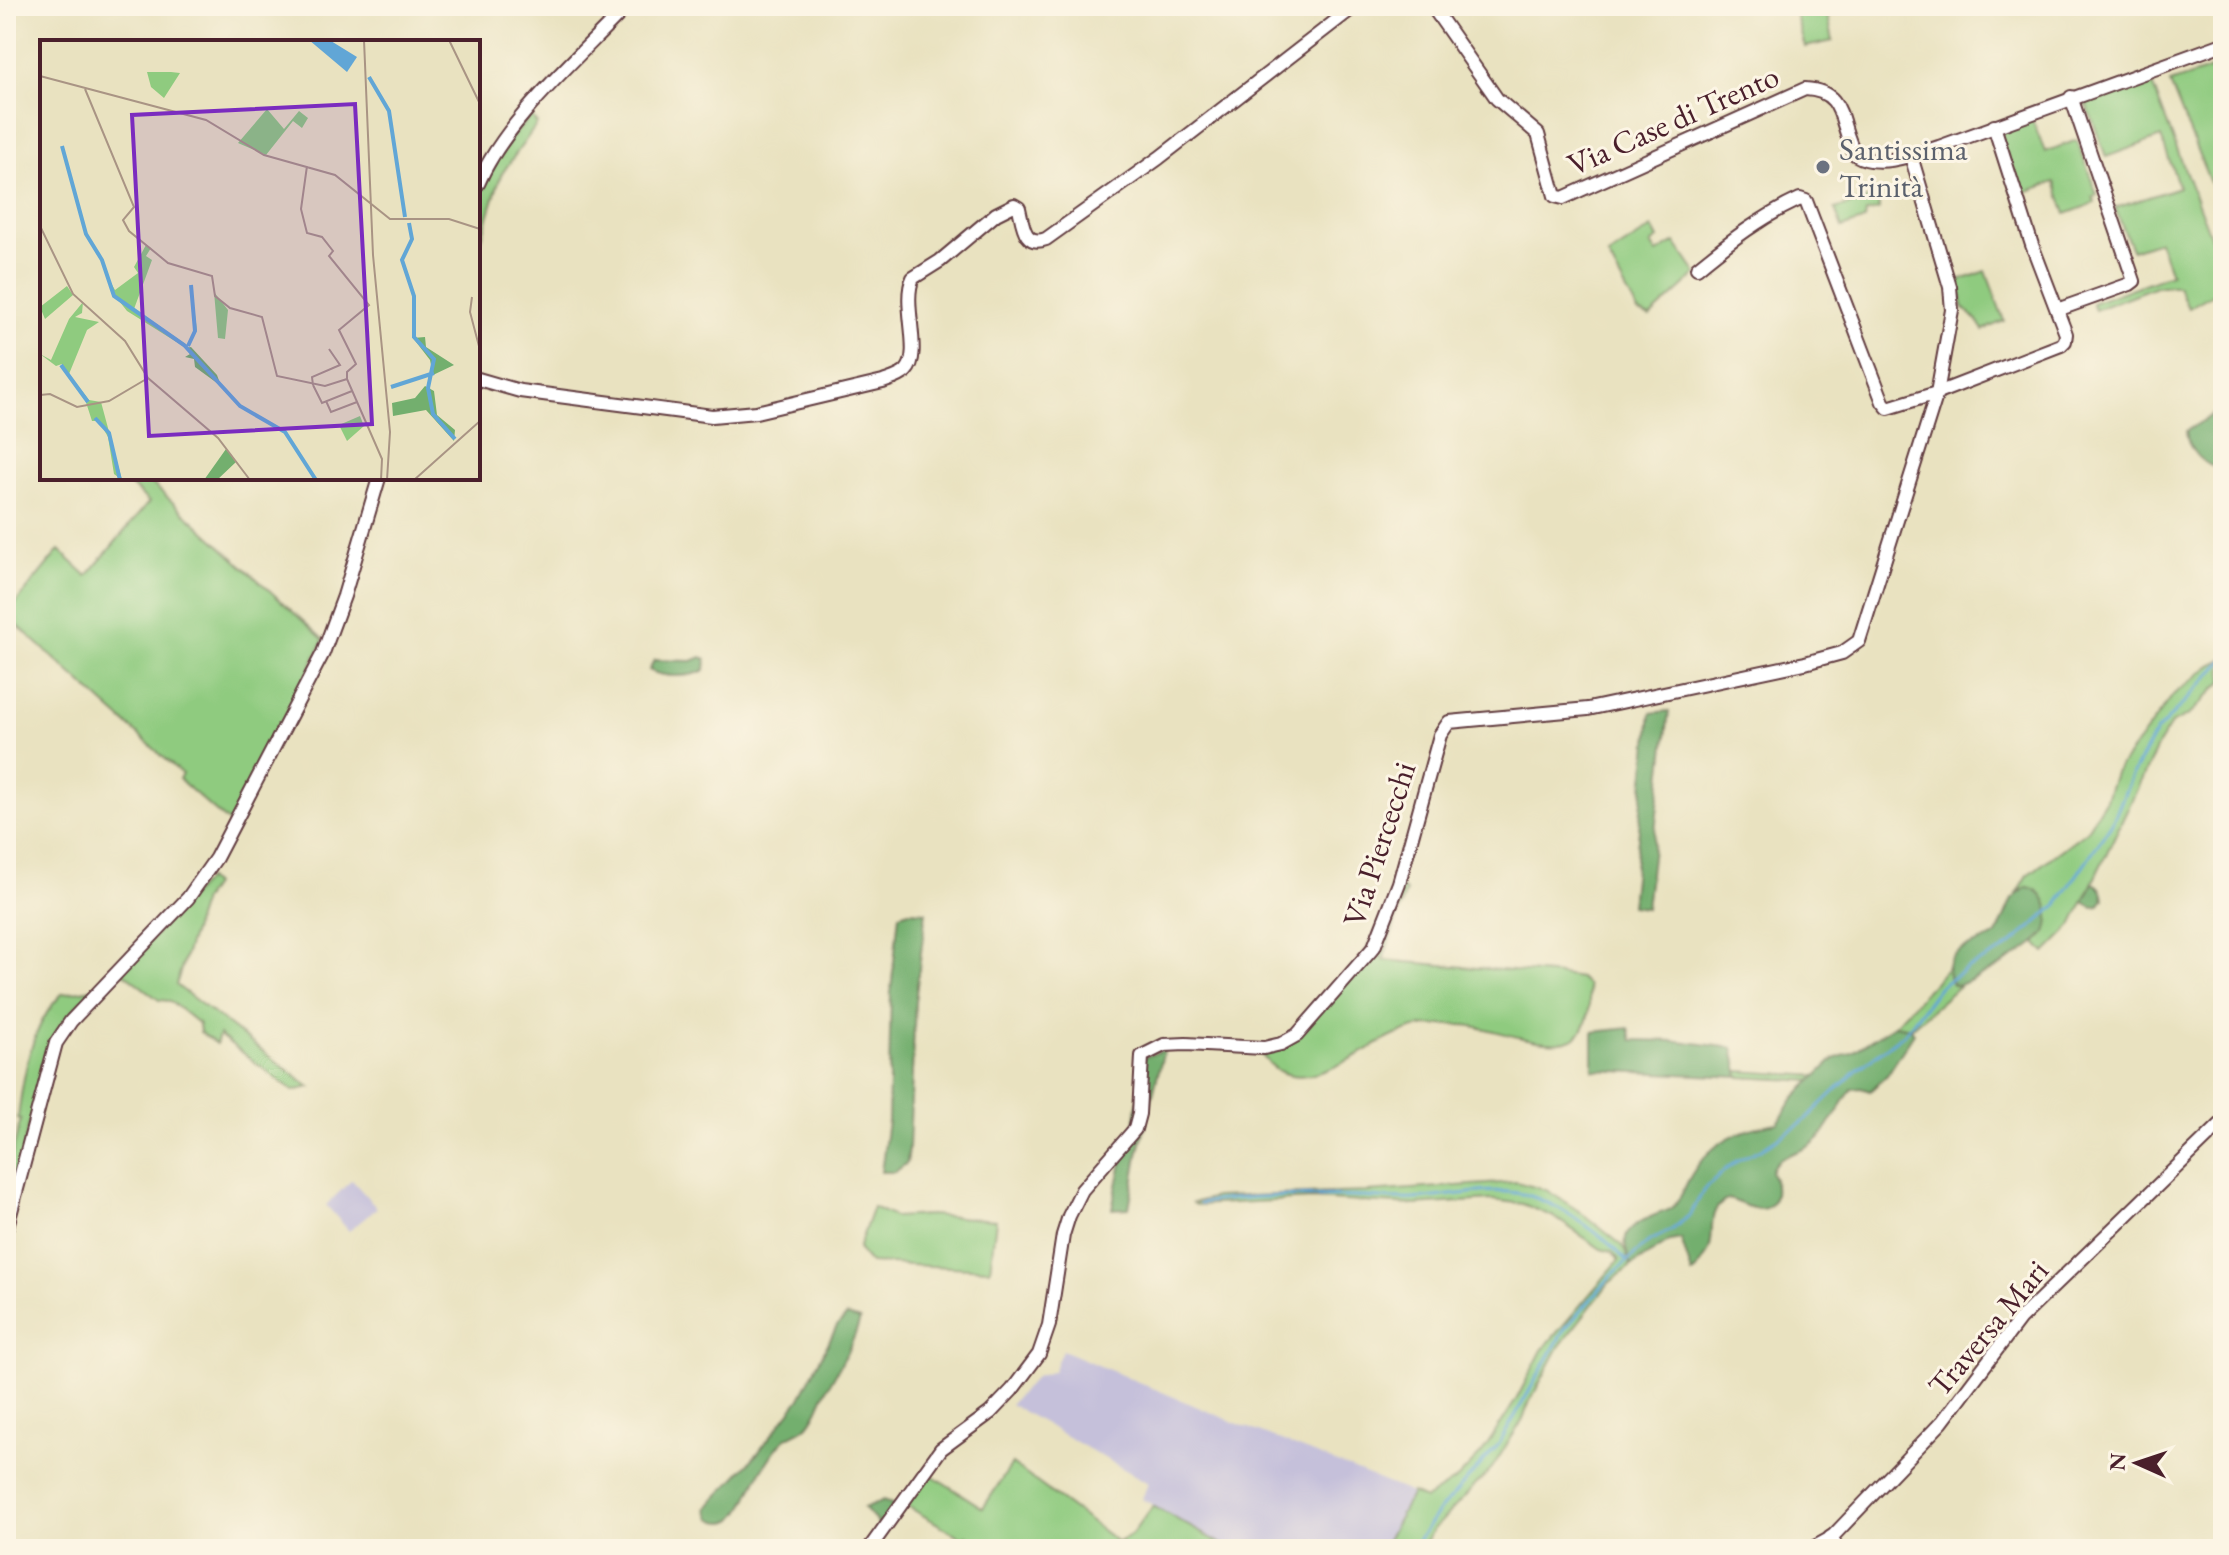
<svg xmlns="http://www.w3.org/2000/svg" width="2229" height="1555" viewBox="0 0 2229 1555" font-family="'EB Garamond',serif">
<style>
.industrial{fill:#c5c0da}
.green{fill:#8fcb7f;stroke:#6c7555;stroke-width:2}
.forest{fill:#73af6e;stroke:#5e674c;stroke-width:2}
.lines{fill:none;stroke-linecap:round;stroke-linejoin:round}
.stream{stroke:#61a6d6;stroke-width:3}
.minor-casing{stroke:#623c41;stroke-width:16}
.tertiary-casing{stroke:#623c41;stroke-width:18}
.minor{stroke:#fff;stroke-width:12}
.tertiary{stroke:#fff;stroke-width:14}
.worship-dot{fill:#6b7280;stroke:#fcf5e5;stroke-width:3}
.labels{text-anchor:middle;stroke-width:6;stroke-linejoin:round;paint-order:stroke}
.street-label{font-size:32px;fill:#4a1f2b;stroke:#fcf5e5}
.worship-label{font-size:32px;fill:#5b616d;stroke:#fcf5e5;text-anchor:start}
.inset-river{fill:none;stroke:#61a6d6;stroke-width:4}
.inset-road{fill:none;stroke:#a99484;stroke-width:2}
.view{fill:#7b2cbf;fill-opacity:0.15;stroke:#7b2cbf;stroke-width:4}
.inset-edge{fill:none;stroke:#4a1f2b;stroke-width:4}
</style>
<rect width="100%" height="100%" fill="#fcf5e5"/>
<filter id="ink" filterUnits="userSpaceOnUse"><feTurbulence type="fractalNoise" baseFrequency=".0125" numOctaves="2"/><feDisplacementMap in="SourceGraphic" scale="16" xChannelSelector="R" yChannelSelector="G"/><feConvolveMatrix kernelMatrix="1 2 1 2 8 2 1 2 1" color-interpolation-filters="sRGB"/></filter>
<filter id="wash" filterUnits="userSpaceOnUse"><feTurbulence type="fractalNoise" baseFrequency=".006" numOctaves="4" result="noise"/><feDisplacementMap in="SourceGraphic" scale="32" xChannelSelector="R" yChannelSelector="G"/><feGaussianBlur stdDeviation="1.8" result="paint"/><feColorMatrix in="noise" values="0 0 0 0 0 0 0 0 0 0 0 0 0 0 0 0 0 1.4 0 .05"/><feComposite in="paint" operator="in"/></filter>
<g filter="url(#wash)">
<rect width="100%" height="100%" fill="#e9e2c0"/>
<!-- industrial -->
<g class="industrial">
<polygon points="352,1180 377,1208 349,1231 326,1205"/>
<polygon points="1062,1350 1236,1423 1412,1493 1382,1549 1230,1549 1142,1499 1148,1483 1010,1404 1036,1377 1053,1371"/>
</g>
<!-- green -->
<g class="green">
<polygon points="1793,6 1826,6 1833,41 1805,47"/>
<polygon points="2223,65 2223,215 2170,83"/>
<polygon points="2149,76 2213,243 2223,275 2223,288 2188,308 2178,286 2156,286 2095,310 2092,303 2171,274 2159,241 2132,250 2115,208 2179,187 2161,137 2106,157 2087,105 2080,107 2077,99"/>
<path d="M 531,115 L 537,124 L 501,175 L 478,250 C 478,232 475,210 478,193 C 484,164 513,137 531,115 Z"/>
<polygon points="2031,117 2045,152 2077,140 2097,195 2093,196 2095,203 2066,214 2055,182 2019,194 1998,130"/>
<polygon points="1876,197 1880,209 1866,213 1865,220 1842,228 1835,209"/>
<polygon points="1652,228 1658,239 1651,244 1657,253 1675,242 1697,274 1650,317 1638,312 1608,256"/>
<polygon points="1986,271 2004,321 1983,330 1976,319 1963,308 1959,281"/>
<polygon points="123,478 146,478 324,640 231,825 179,779 182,774 6,615 59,550 87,576 149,502"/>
<polygon points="2223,659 2223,681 2189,715 2171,724 2159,743 2072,926 2045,953 2036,943 2046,932 2027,887 2018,892 2028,875 2086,831 2106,799 2115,773 2174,694 2211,665"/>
<polygon points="207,879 213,885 203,900 176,985 310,1087 293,1091 219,1035 216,1044 200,1032 199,1024 170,1001 159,1000 121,971"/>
<path d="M 1399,886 L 1406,891 L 1383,960 L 1561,975 L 1580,978 L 1588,986 C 1599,1072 1528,1037 1477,1027 C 1460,1023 1439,1025 1422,1027 C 1378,1032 1325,1091 1281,1072 C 1272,1068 1265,1059 1259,1052 L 1280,1047 L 1352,977 Z"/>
<polygon points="1949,966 1949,978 1953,985 1959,986 1911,1028 1894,1025"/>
<path d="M 93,989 L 63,1021 L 48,1045 L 11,1199 L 6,1196 L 6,1178 L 21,1119 L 18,1118 C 23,1076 31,1024 62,994 Z"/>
<polygon points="1738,1071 1818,1076 1814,1081 1739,1077"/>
<polygon points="1516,1182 1546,1190 1579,1211 1623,1246 1631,1266 1609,1283 1559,1347 1530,1401 1522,1421 1492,1468 1434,1529 1421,1549 1382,1549 1412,1493 1425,1499 1457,1479 1482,1453 1516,1400 1542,1350 1619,1260 1612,1252 1601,1249 1554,1217 1523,1204 1493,1200 1414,1205 1312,1199 1196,1205 1193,1203 1215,1197 1366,1192"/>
<polygon points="873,1207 894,1217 930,1215 996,1220 990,1269 870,1263 858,1249"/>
<polygon points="1012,1464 1118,1542 1131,1535 1153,1506 1230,1549 987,1549 966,1535 964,1539 905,1505 927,1472 983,1508"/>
</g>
<!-- forest -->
<g class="forest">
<path d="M 2216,413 L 2223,414 L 2223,469 C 2202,466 2188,451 2186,431 Z"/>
<path d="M 701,657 L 706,659 L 705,670 C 689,678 664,678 649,670 L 654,660 L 692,661 Z"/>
<polygon points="1669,711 1646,908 1631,906 1651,713"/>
<path d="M 2093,883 C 2101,886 2103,892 2104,899 L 2099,906 L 2093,907 L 2084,902 Z"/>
<path d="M 2027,887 C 2036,888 2042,893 2046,902 C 2050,910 2050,924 2046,932 C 2038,946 1967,987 1953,985 C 1933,948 1977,947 1997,935 L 2012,899 Z"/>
<polygon points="909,911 926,912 915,1002 909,1148 907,1163 895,1172 881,1172 888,1121 891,990 899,914"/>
<path d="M 1894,1025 L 1911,1028 L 1914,1033 L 1887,1075 L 1870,1091 L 1861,1088 L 1852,1089 C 1839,1107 1828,1133 1811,1145 C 1797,1155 1776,1153 1771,1172 C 1777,1184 1779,1208 1760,1209 C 1749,1209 1739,1202 1729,1199 C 1704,1210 1716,1231 1709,1250 C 1706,1258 1699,1266 1695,1273 L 1692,1274 L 1681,1239 L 1670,1241 L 1631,1266 C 1619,1235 1625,1228 1655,1215 C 1660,1213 1668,1211 1672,1208 C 1679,1202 1684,1189 1688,1181 C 1708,1143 1737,1129 1778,1123 L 1794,1098 L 1834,1059 L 1851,1053 Z"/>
<polygon points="1629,1028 1632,1040 1679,1041 1733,1048 1739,1077 1593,1070 1593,1032"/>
<polygon points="1164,1050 1138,1155 1129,1208 1112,1209 1125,1148 1132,1141 1144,1057"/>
<path d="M 847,1316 L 860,1320 C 852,1346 842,1363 828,1387 C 821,1399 818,1414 808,1425 C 801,1433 789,1434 783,1441 C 773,1451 765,1465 758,1477 C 748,1494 739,1535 711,1518 L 707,1508 L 757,1454 L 800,1398 L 837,1326 Z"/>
<polygon points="884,1500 895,1506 881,1527 864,1508"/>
</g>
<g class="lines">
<!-- stream -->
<g class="stream">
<path d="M 1200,1203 C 1253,1194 1310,1196 1365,1197 C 1381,1198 1397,1200 1414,1199 C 1453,1197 1497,1183 1536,1198 C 1569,1210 1602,1235 1626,1260"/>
<polyline points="1412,1549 1438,1512 1499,1444 1564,1330 1612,1275 1648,1242 1673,1229 1691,1214 1703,1191 1724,1171 1738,1160 1761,1149 1802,1123 1858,1069 1904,1034 1939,987 1966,969 2004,950 2056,906 2112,823 2133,773 2156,732 2223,661"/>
</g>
</g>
</g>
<g filter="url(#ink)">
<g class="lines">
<!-- minor casing -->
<g class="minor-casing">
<g id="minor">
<path d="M 1432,6 L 1497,99 L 1538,134 L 1555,196 L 1563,198 L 1805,89 C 1848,91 1838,126 1856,155 C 1879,169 1916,154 1939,147 L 2223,44"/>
<path d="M 478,184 C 505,120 579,57 627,6"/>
<path d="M 1697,268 C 1730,241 1761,217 1800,199 L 1806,201 L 1883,402 L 1888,408 L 1940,392 L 2061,345 L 2065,341 L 2066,334 L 2032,245 L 1994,126"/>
<polyline points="2057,310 2130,284 2134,281 2071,97"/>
<path d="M 478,379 L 520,391 L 712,416 L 756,412 L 883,382 C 891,379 900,377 906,371 C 923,354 901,303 913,278 L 940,261 L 996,214 L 1014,205 L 1019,208 C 1023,225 1024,247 1046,239 L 1159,158 L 1355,6"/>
<polyline points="6,1230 56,1043 71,1021 188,898 216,858 323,653 344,596 379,478"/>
<polyline points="869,1549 941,1449 990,1413 1012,1390 1039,1354 1049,1325 1063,1235 1069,1216 1082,1190 1135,1129 1139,1114 1142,1056 1164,1045 1186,1044 1264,1048 1281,1044 1297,1035 1374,947 1399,883 1440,735 1449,722 1588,709 1805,663 1842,653 1859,641 1937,393 1952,310 1950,287 1911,156"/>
<polyline points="1811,1549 1831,1538 1942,1422 2020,1319 2223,1122"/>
</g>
</g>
<!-- tertiary casing -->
<g class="tertiary-casing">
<polyline id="tertiary" points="1831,1538 1836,1549"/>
</g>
<!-- minor -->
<use href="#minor" class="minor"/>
<!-- tertiary -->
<use href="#tertiary" class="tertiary"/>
</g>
</g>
<!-- markers -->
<circle class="worship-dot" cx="1823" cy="167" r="8"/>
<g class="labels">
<!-- street labels -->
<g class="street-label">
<text transform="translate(1673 120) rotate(-24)" y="11">Via Case di Trento</text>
<text transform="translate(1379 844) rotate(-72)" y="11">Via Piercecchi</text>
<text transform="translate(1988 1328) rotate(-50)" y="11">Traversa Mari</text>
</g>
<!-- worship labels -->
<g class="worship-label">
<text x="1839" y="160">Santissima<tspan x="1839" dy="37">Trinità</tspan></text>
</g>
</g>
<!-- overview -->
<g transform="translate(40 40)">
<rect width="440" height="440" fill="#e9e2c0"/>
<path d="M 107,32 L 131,32 L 140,33 L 124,58 L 111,47 ZM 227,69 L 244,89 L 259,71 L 268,78 L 262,88 L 253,81 L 226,115 L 198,103 ZM 106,205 L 111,208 L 106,216 L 112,220 L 94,269 L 147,305 L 154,291 L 151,244 L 157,290 L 146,308 L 87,271 L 72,252 L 65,233 L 75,250 L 98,233 L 94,227 ZM 27,246 L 33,255 L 5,279 L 0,267 ZM 174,252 L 188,270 L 185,299 L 178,298 ZM 43,262 L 42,273 L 35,277 L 59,282 L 47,290 L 29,334 L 49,360 L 61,362 L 82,440 L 74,434 L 68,397 L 59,381 L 52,381 L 43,353 L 22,324 L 16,326 L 0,314 L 11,320 L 29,279 ZM 320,376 L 324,386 L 307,401 L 299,385 Z" fill="#8fcb7f"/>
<path d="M 385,297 L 386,307 L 414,325 L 393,335 L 390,320 L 373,298 ZM 151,307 L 177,335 L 181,346 L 155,327 L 154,319 L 145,317 L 150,314 L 146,308 ZM 385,346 L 394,351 L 397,375 L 415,390 L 414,401 L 386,370 L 353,376 L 352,363 L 375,358 ZM 186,409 L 196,422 L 177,440 L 164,440 Z" fill="#73af6e"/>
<path d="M 269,0 L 291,1 L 317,17 L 307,32 Z" fill="#61a6d6"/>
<path class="inset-river" d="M 329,37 L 349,71 L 365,177M 22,106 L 46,194 L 62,220 L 74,256 L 144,305 L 200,366 L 245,392 L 276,440M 369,183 L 372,199 L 362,220 L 374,256 L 374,297 L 394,319 L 388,348 L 393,374 L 415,399M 148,306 L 155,291 L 151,245M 21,325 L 48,362M 351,347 L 394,333M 55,378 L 69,393 L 80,440"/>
<path class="inset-road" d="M 324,0 L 333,215 L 350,392 L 347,440M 409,0 L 440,64M 0,36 L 166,80 L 224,115 L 295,135 L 350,179 L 409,179 L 440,189M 45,49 L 94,167 L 83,180 L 89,191 L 128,223 L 172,236 L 175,256 L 190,268 L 222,277 L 237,336 L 285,346 L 307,339M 267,126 L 261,169 L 267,193 L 282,197 L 293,211 L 289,216 L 329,265 L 299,290 L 316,324 L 307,332 L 307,339 L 342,419 L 341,440M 0,186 L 33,254 L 85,301 L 108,338 L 178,398 L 210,440M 432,257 L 430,272 L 440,310M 273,345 L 272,337 L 300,325 L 289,309M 273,345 L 282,363 L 312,351M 0,355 L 10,354 L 37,367 L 69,361 L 108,338M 286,361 L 291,372 L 317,362M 374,440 L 440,381"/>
<path class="view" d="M 315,64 L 332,384 L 109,396 L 92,75 Z"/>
<rect width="440" height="440" class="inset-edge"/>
</g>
<!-- margin -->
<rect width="2229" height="1555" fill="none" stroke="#fcf5e5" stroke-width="32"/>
<!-- north arrow -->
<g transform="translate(2137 1463) rotate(273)" stroke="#fcf5e5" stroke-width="6" paint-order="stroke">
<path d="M0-6L14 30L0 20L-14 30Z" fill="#4a1f2b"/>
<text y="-12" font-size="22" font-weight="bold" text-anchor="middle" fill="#4a1f2b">N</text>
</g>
</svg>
